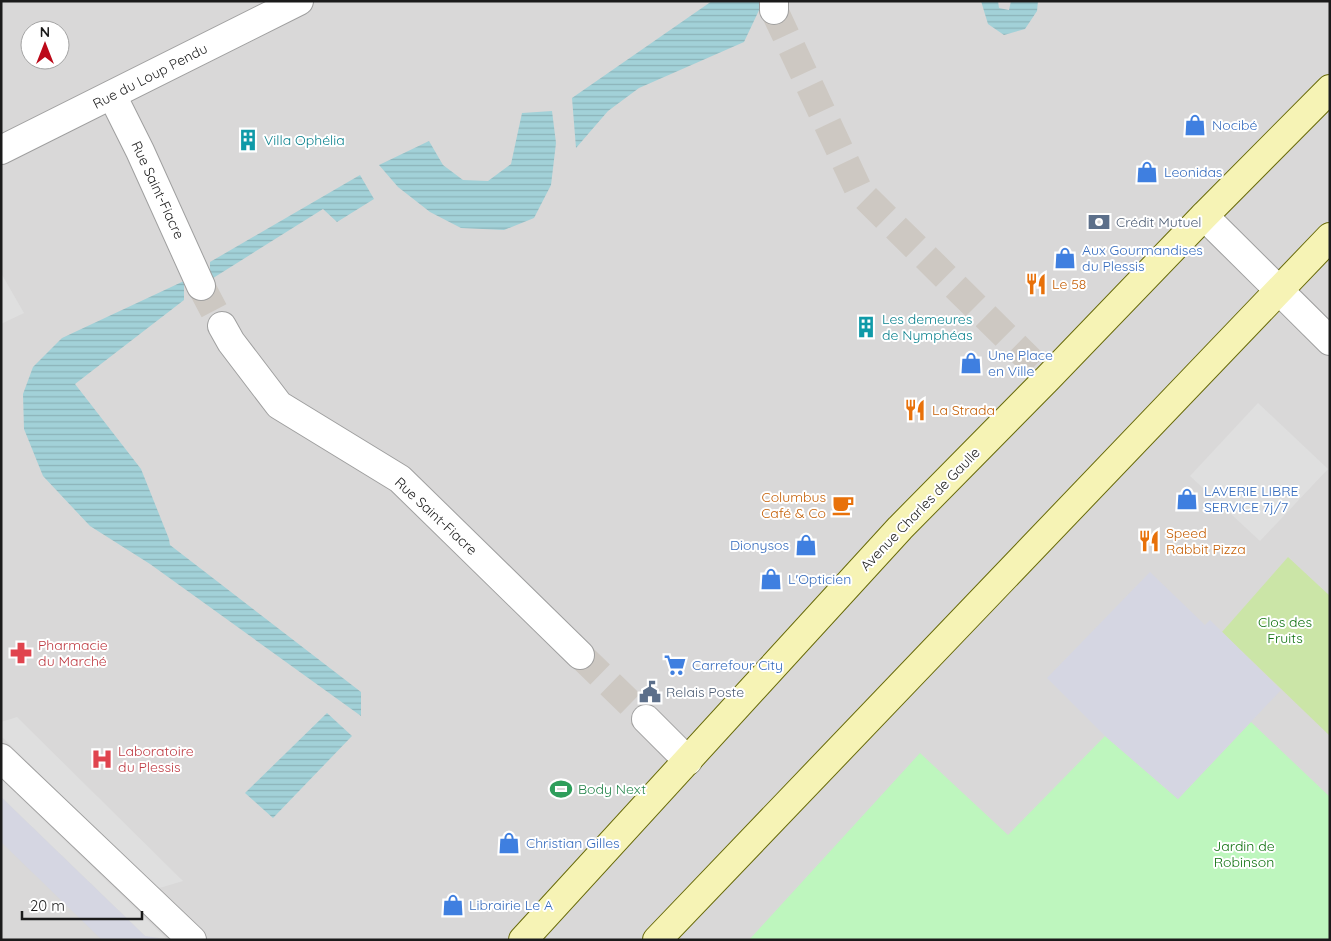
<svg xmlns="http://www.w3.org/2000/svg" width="1331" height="941" viewBox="0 0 1331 941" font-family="Quicksand,sans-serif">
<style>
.residential{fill:#d9d8d8;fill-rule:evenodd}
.park{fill:#bef6be}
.garden{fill:#cbe5a7}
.parking{fill:#dfdfdf}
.plaza{fill:#d5d6e2}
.water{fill:url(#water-rules)}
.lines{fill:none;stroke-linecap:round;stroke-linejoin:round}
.minor-tunnel{stroke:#cdc8c2;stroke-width:28;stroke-dasharray:28 14;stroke-linecap:butt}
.minor-casing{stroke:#9f9f9f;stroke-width:30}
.secondary-casing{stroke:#686a09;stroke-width:30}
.minor{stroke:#fff;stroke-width:28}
.secondary{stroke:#f6f3b5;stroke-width:28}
.labels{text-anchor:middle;stroke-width:4;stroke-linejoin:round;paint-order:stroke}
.street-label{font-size:14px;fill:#1b1b1b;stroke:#fff}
.shop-label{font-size:14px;fill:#366cbe;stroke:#fff;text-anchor:start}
.culture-label{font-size:14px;fill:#0d838f;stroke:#fff;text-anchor:start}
.service-label{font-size:14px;fill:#4e5e75;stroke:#fff;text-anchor:start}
.food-label{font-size:14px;fill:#c56008;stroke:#fff;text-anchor:start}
.park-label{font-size:14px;fill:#107210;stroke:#fff}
.health-label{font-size:14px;fill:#be3a42;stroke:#fff;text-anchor:start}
.leisure-label{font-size:14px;fill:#27864d;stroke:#fff;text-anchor:start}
</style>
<defs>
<pattern id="water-rules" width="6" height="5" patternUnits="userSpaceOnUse" patternTransform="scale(1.25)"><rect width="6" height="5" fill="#a2d1d8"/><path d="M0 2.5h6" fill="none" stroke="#8bb3b9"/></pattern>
</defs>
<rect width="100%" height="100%" fill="#ece7e0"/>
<!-- residential -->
<path class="residential" d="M 1,1 L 1330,1 L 1330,940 L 1,940 ZM 30,30 L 60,30 L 60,60 L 30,60 Z"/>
<!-- park -->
<polygon class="park" points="1251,722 1330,797 1330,940 749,940 920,753 1008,835 1105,736 1178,799"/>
<!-- garden -->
<polygon class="garden" points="1288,557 1330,596 1330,736 1222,632"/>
<!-- parking -->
<g class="parking">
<polygon points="1,273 24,313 1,324"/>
<polygon points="1258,403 1328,469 1260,541 1190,476"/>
<polygon points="17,717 183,881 156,889 1,736 1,722"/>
<polygon points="1,779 167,939 145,936 1,797"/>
</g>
<!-- plaza -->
<g class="plaza">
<polygon points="1150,572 1205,625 1210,620 1281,690 1178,799 1105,736 1047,678"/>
<polygon points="1,797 145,936 168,940 102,940 1,842"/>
</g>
<!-- water -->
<g class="water">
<polygon points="712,1 770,1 761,6 744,42 639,88 608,111 576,148 572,98"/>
<polygon points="981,1 998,1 999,8 1009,10 1011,1 1038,1 1037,11 1025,29 1004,35 988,24"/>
<polygon points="552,111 556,143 551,185 534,218 504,230 461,228 430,212 398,187 379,165 429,141 443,165 463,180 488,181 511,164 522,113"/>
<polygon points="360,175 374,199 337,222 323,209 210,280 210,262"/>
<polygon points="184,281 184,300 75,384 141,469 169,539 170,545 361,692 361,716 150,564 90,526 43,476 24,429 23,394 33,367 62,338"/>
<polygon points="327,713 352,736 273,818 245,793"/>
</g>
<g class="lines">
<!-- minor-tunnel -->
<g class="minor-tunnel">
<polyline points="774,10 859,191 1048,378"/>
<polyline points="201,286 222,326"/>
<polyline points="580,655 646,719"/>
</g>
<!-- minor casing -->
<g class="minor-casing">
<g id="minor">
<polyline points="774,1 774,10"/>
<polyline points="112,95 140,151 201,286"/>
<polyline points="1,150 299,1"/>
<polyline points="1204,216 1330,341"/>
<polyline points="222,326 231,342 279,405 400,479 580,655"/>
<polyline points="646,719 688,761"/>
<polyline points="1,758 192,940"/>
</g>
</g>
<!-- secondary casing -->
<g class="secondary-casing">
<g id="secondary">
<polyline points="523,940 900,528 1048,378 1204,216 1330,89"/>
<polyline points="657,940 1330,237"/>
</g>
</g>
<!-- minor -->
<use href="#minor" class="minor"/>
<!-- secondary -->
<use href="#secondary" class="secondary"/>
</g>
<!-- icons -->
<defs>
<g id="shop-bare" transform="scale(1.725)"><path d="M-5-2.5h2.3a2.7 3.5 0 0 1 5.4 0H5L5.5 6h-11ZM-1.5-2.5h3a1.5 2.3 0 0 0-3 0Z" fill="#3f7fe0" stroke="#fff" stroke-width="2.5" paint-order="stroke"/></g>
<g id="building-bare" transform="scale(1.725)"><path d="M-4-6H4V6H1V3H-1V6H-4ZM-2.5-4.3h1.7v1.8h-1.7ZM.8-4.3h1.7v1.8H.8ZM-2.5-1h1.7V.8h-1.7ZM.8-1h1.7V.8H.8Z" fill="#0f9aa8" stroke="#fff" stroke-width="2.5" paint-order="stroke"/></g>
<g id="bank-bare" transform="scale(1.725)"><path d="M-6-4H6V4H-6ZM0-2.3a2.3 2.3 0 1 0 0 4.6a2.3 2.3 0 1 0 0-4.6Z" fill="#5c6f8a" stroke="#fff" stroke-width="2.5" paint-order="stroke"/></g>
<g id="restaurant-bare" transform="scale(1.725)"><path d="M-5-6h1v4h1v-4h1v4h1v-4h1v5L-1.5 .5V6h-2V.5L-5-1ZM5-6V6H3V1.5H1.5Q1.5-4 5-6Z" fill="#e8710a" stroke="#fff" stroke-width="2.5" paint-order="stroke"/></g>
<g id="cafe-bare" transform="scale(1.725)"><path d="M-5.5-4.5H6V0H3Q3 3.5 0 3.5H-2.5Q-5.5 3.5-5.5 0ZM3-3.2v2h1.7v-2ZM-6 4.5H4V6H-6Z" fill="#e8710a" stroke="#fff" stroke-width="2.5" paint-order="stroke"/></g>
<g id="pharmacy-bare" transform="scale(1.725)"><path d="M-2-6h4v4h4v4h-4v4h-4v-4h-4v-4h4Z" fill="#e0444e" stroke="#fff" stroke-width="2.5" paint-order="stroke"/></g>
<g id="supermarket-bare" transform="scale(1.725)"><path d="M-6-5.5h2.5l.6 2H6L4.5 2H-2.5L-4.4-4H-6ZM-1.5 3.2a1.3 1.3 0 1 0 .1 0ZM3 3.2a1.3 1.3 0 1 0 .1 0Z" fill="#3f7fe0" stroke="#fff" stroke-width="2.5" paint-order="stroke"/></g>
<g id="civic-bare" transform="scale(1.725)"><path d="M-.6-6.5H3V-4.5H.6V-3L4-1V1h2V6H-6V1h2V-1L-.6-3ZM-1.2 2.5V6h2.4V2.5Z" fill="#5c6f8a" stroke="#fff" stroke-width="2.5" paint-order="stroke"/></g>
<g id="hospital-bare" transform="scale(1.725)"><path d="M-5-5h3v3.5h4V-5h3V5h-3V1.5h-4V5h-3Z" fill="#e0444e" stroke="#fff" stroke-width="2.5" paint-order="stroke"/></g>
<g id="stadium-bare" transform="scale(1.725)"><path d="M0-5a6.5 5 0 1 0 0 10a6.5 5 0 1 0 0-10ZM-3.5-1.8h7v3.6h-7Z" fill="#2e9e5b" stroke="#fff" stroke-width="2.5" paint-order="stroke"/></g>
</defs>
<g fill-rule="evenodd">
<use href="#shop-bare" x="1195" y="125"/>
<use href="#building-bare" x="248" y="140"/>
<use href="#shop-bare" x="1147" y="172"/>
<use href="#bank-bare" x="1099" y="222"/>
<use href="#shop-bare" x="1065" y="258"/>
<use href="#restaurant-bare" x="1036" y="284"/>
<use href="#building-bare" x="866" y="327"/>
<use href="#shop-bare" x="971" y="363"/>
<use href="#restaurant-bare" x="915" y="410"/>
<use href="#shop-bare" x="1187" y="499"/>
<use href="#cafe-bare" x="843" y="505"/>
<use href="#restaurant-bare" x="1149" y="541"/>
<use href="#shop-bare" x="806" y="545"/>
<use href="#shop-bare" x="771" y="579"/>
<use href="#pharmacy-bare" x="21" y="653"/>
<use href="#supermarket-bare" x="675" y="665"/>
<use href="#civic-bare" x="650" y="692"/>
<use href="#hospital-bare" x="102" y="759"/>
<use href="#stadium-bare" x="561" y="789"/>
<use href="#shop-bare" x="509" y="843"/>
<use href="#shop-bare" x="453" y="905"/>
</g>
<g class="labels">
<!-- street labels -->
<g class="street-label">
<text transform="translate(150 76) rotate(-27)" y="5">Rue du Loup Pendu</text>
<text transform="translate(158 190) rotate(65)" y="5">Rue Saint-Fiacre</text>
<text transform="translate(920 509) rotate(-46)" y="5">Avenue Charles de Gaulle</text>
<text transform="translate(436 516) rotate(43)" y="5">Rue Saint-Fiacre</text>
</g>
<!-- shop labels -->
<g class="shop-label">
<text x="1212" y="130">Nocibé</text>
<text x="1164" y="177">Leonidas</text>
<text x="1082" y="255">Aux Gourmandises<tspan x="1082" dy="16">du Plessis</tspan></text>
<text x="988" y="360">Une Place<tspan x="988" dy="16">en Ville</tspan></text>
<text x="1204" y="496">LAVERIE LIBRE<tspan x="1204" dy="16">SERVICE 7j/7</tspan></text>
<text x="789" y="550" text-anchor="end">Dionysos</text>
<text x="788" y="584">L'Opticien</text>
<text x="692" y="670">Carrefour City</text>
<text x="526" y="848">Christian Gilles</text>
<text x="469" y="910">Librairie Le A</text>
</g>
<!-- culture labels -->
<g class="culture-label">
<text x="264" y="145">Villa Ophélia</text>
<text x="882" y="324">Les demeures<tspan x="882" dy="16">de Nymphéas</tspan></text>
</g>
<!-- service labels -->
<g class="service-label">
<text x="1116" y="227">Crédit Mutuel</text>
<text x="666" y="697">Relais Poste</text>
</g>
<!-- food labels -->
<g class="food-label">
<text x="1052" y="289">Le 58</text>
<text x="932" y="415">La Strada</text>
<text x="826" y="502" text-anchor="end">Columbus<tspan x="826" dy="16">Café &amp; Co</tspan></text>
<text x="1166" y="538">Speed<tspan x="1166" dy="16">Rabbit Pizza</tspan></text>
</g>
<!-- park labels -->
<g class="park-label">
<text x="1285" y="627">Clos des<tspan x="1285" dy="16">Fruits</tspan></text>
<text x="1244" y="851">Jardin de<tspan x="1244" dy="16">Robinson</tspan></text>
</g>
<!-- health labels -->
<g class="health-label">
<text x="38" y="650">Pharmacie<tspan x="38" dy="16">du Marché</tspan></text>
<text x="118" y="756">Laboratoire<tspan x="118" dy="16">du Plessis</tspan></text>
</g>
<!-- leisure labels -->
<g class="leisure-label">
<text x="578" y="794">Body Next</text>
</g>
</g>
<!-- border -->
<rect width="1331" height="941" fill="none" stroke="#1b1b1b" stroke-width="5"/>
<!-- north arrow -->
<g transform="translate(45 45)"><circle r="24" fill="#ffffff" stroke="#a4a4a4"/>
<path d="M0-4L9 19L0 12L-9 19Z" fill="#bc0919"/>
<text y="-8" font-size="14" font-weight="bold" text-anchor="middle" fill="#1b1b1b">N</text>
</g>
<!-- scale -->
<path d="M22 911v8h120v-8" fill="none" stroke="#1b1b1b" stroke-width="2.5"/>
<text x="30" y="911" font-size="15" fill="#1b1b1b" stroke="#ffffff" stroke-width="4" paint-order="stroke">20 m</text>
</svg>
